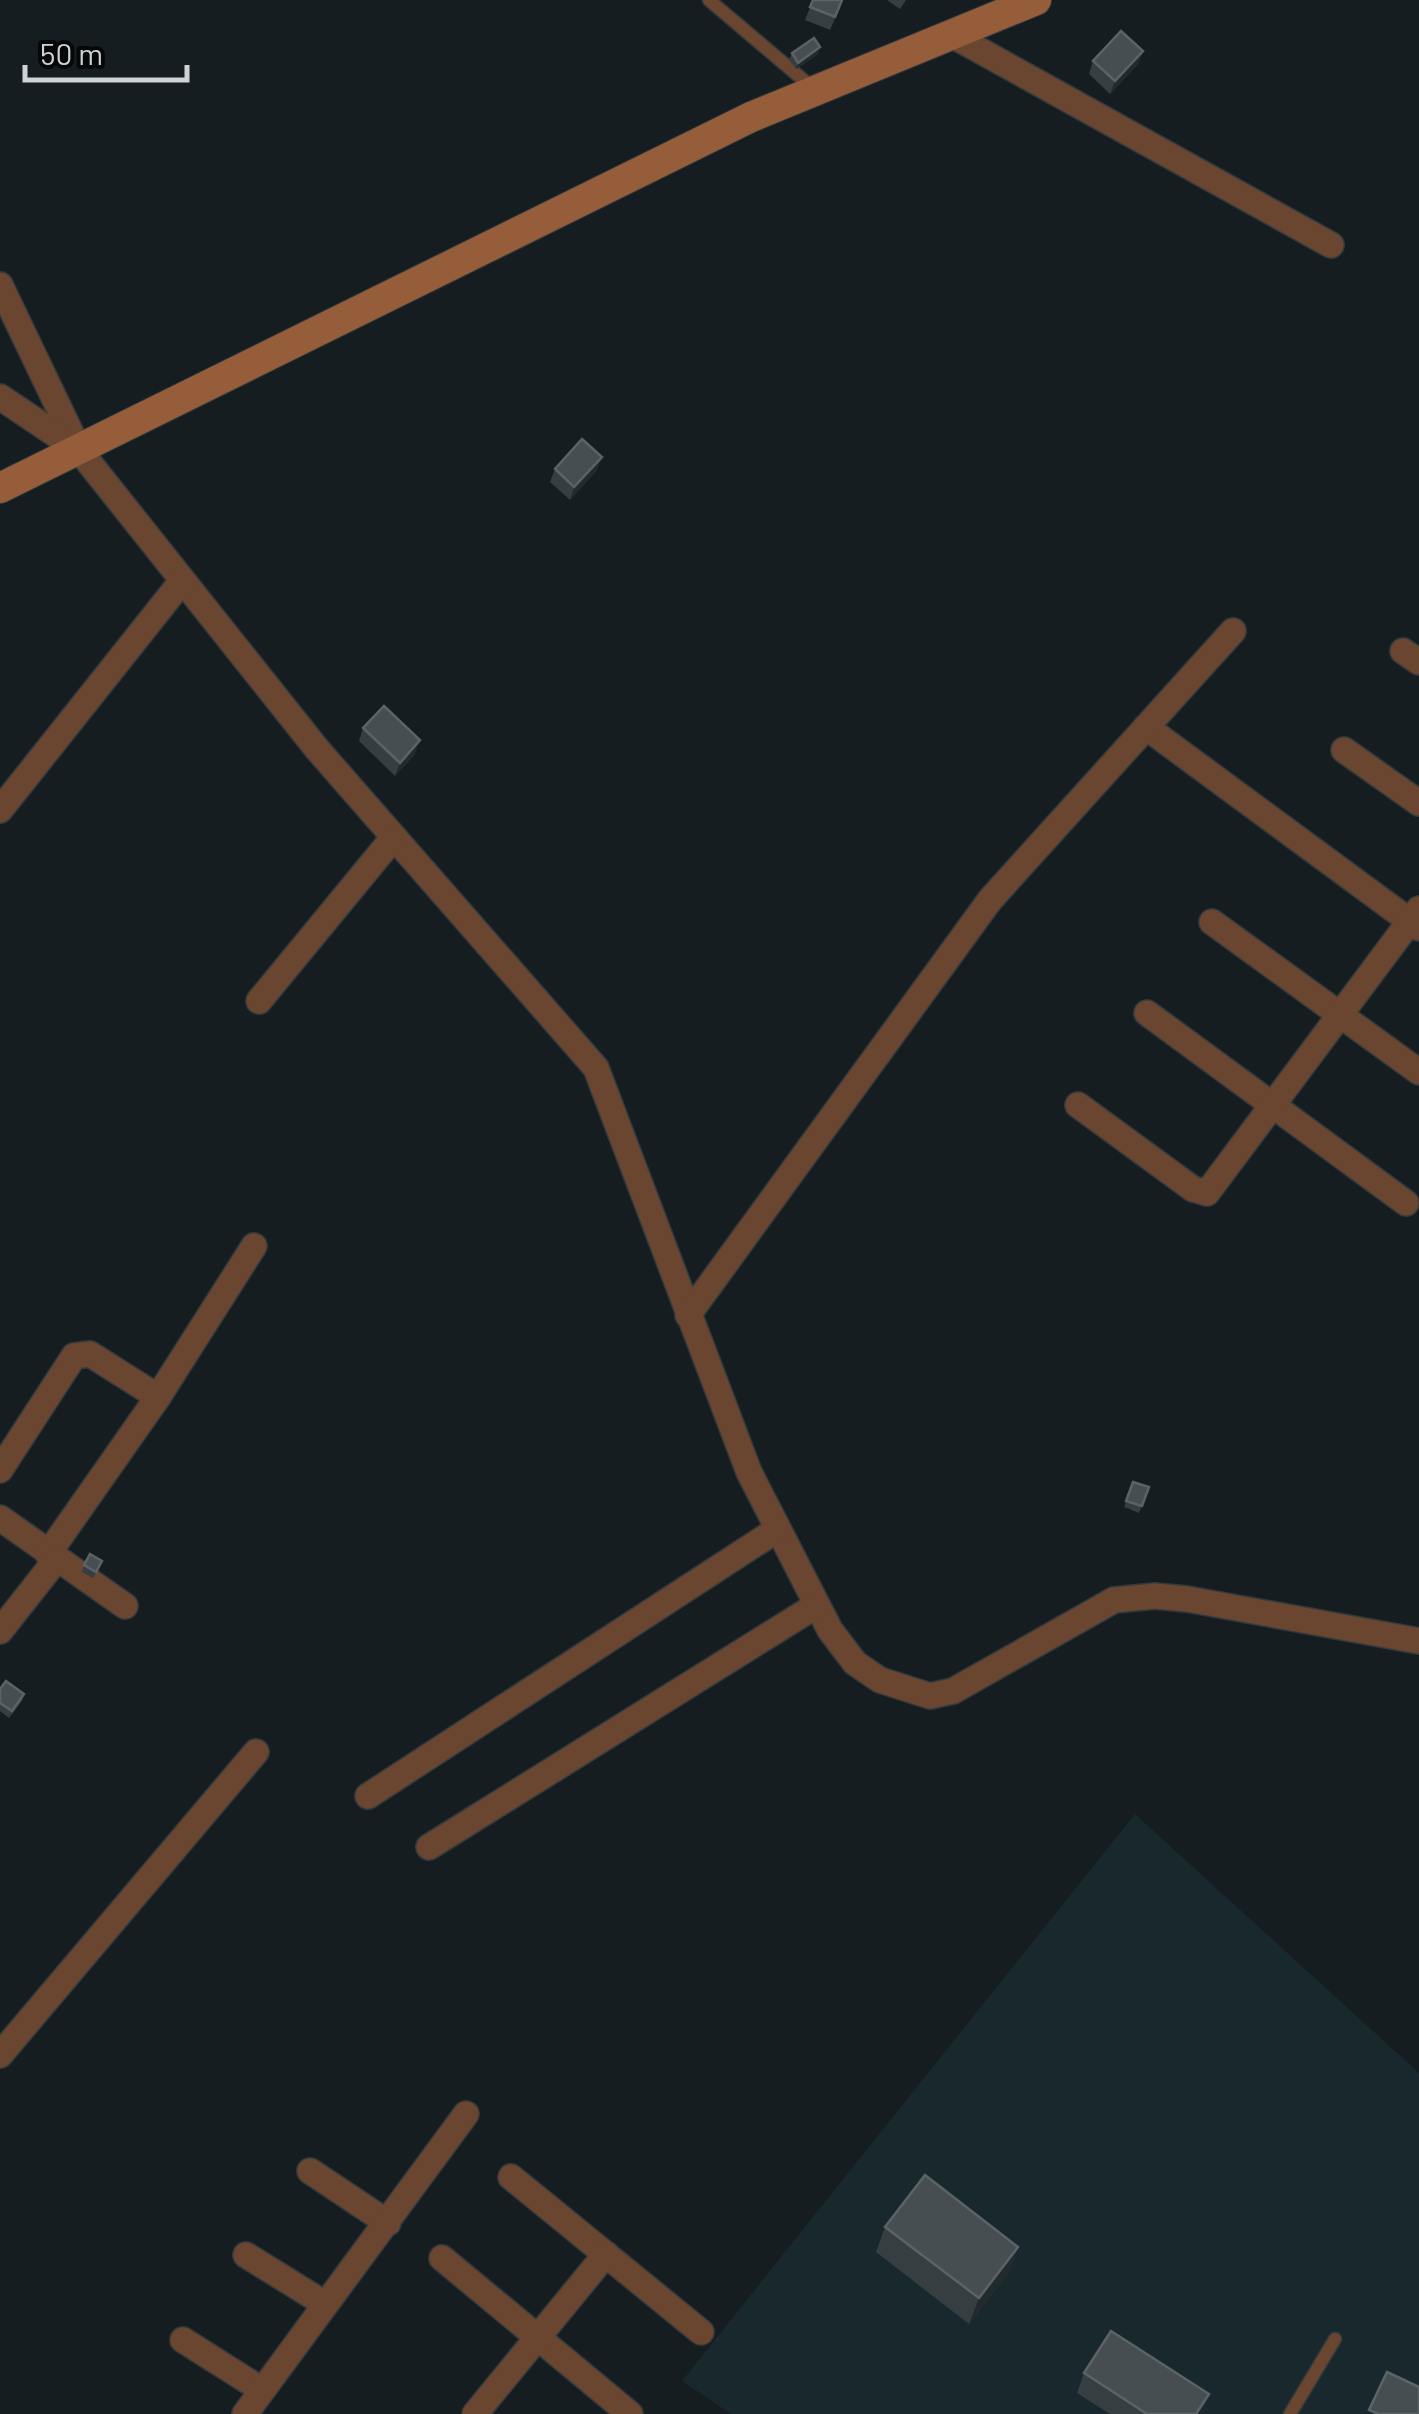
<svg xmlns="http://www.w3.org/2000/svg" width="1419" height="2414" viewBox="0 0 1419 2414" font-family="Barlow,sans-serif">
<style>
.built{fill:#19282d}
.lines{fill:none;stroke-linecap:round;stroke-linejoin:round}
.lane-casing{stroke:#333a3d;stroke-width:15}
.street-casing{stroke:#333a3d;stroke-width:28}
.secondary-casing{stroke:#333a3d;stroke-width:32}
.lane{stroke:#6a4631;stroke-width:12}
.street{stroke:#6a4631;stroke-width:25}
.secondary{stroke:#965d3a;stroke-width:30}
.wall{fill:#363e42}
.shaded-wall{fill:#232a2e}
.building{fill:#474e52;stroke:#5c6366;stroke-width:2.5}
</style>
<rect width="100%" height="100%" fill="#161d20"/>
<!-- built -->
<polygon class="built" points="1135,1814 1419,2073 1419,2414 731,2414 682,2381"/>
<g class="lines">
<!-- lane casing -->
<g class="lane-casing">
<g id="lane">
<polyline points="709,0 814,89"/>
<polyline points="1290,2414 1335,2339"/>
</g>
</g>
<!-- street casing -->
<g class="street-casing">
<g id="street">
<polyline points="952,35 1331,245"/>
<polyline points="0,285 79,450 317,749 596,1068 749,1472 830,1630 855,1663 880,1680 930,1696 953,1691 1114,1600 1155,1596 1187,1599 1419,1641"/>
<polyline points="0,397 79,450"/>
<polyline points="1403,651 1419,662"/>
<polyline points="1146,727 1419,928"/>
<polyline points="1344,750 1419,803"/>
<polyline points="0,810 182,581"/>
<polyline points="1212,922 1419,1072"/>
<polyline points="259,1001 394,837"/>
<polyline points="1147,1013 1406,1203"/>
<polyline points="1078,1105 1193,1189 1207,1193 1419,909"/>
<polyline points="688,1315 990,900 1233,631"/>
<polyline points="0,1470 74,1356 90,1354 158,1397"/>
<polyline points="0,1518 125,1606"/>
<polyline points="48,1554 158,1397 254,1246"/>
<polyline points="0,1631 56,1560"/>
<polyline points="368,1796 778,1529"/>
<polyline points="429,1847 817,1605"/>
<polyline points="0,2055 256,1752"/>
<polyline points="310,2171 388,2223"/>
<polyline points="511,2177 701,2332"/>
<polyline points="246,2255 325,2304"/>
<polyline points="442,2258 630,2414"/>
<polyline points="183,2340 262,2390"/>
<polyline points="245,2414 466,2114"/>
<polyline points="475,2414 606,2254"/>
</g>
</g>
<!-- secondary casing -->
<g class="secondary-casing">
<polyline id="secondary" points="0,488 751,117 1036,0"/>
</g>
<!-- lane -->
<use href="#lane" class="lane"/>
<!-- street -->
<use href="#street" class="street"/>
<!-- secondary -->
<use href="#secondary" class="secondary"/>
</g>
<!-- wall -->
<g class="wall">
<polygon points="813,0 843,0 830,30 805,20"/>
<polygon points="887,0 906,0 900,9"/>
<polygon points="820,47 818,54 796,69 789,60 792,53"/>
<polygon points="1143,51 1138,64 1110,94 1089,74 1093,61"/>
<polygon points="555,469 597,470 570,500 550,482"/>
<polygon points="363,728 415,754 395,776 359,741"/>
<polygon points="1133,1482 1149,1487 1139,1513 1124,1507"/>
<polygon points="84,1565 99,1568 93,1578 82,1572"/>
<polygon points="0,1689 24,1694 22,1701 9,1718 0,1711"/>
<polygon points="885,2227 1018,2247 1009,2272 969,2324 876,2252"/>
<polygon points="1084,2373 1202,2414 1110,2414 1077,2393"/>
</g>
<!-- shaded-wall -->
<g class="shaded-wall">
<polygon points="820,47 818,54 796,69 798,63"/>
<polygon points="1143,51 1138,64 1110,94 1115,81"/>
<polygon points="602,457 597,470 570,500 574,487"/>
<polygon points="420,740 415,754 395,776 400,763"/>
<polygon points="1018,2247 1009,2272 969,2324 979,2298"/>
<polygon points="1209,2394 1202,2414 1196,2414"/>
</g>
<!-- building -->
<g class="building">
<polygon points="813,0 842,0 835,17 810,7"/>
<polygon points="1121,31 1143,51 1115,81 1093,61"/>
<polygon points="814,38 820,47 798,63 792,53"/>
<polygon points="582,439 602,457 574,487 555,469"/>
<polygon points="384,706 420,740 400,763 363,728"/>
<polygon points="1133,1482 1149,1487 1142,1506 1126,1501"/>
<polygon points="90,1554 102,1561 96,1572 84,1565"/>
<polygon points="6,1681 24,1694 12,1711 0,1703 0,1689"/>
<polygon points="925,2175 1018,2247 979,2298 885,2227"/>
<polygon points="1111,2331 1209,2394 1196,2414 1147,2414 1084,2373"/>
<polygon points="1387,2372 1419,2387 1419,2414 1378,2414 1369,2410"/>
</g>
<!-- scale -->
<path d="M25 65v15h162v-15" fill="none" stroke="#ced3d5" stroke-width="5"/>
<text x="40" y="65" font-size="30" fill="#ced3d5" stroke="#050708" stroke-width="8" paint-order="stroke">50 m</text>
</svg>
